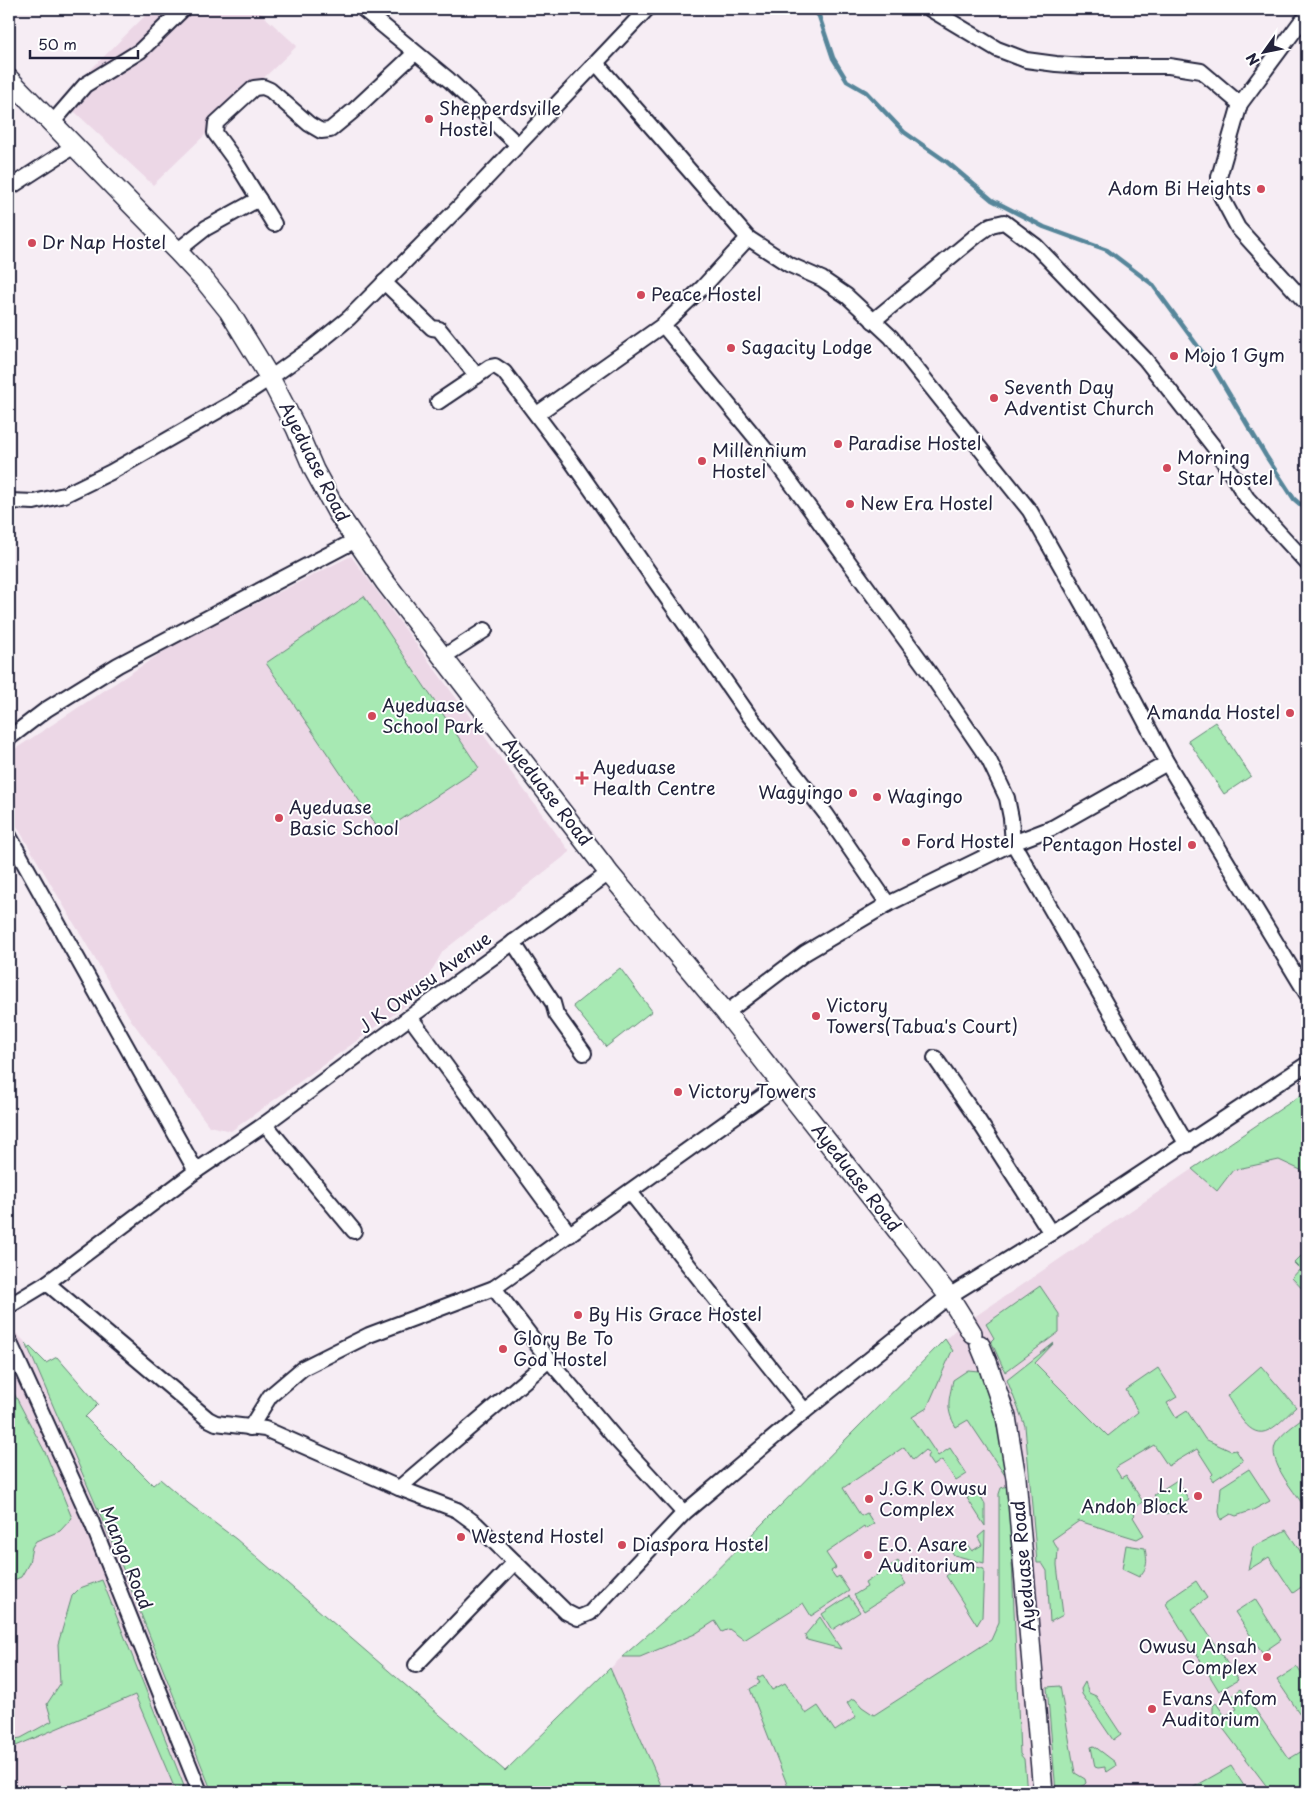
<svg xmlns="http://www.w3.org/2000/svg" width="1316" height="1801" viewBox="0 0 1316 1801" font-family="'Playpen Sans',sans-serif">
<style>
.built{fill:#ecd7e6}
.green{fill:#a7e9b3;stroke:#648677}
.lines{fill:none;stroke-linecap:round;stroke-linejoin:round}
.stream{stroke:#57869a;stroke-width:4.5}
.street-casing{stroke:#22223b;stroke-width:18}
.secondary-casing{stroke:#22223b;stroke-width:22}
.street{stroke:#fff;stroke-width:14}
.secondary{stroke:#fff;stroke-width:19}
.poi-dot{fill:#d1495b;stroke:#fff;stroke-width:2}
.labels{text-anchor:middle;stroke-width:4;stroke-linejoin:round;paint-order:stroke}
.poi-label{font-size:18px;fill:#22223b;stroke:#fff;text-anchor:start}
.street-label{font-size:18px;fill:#22223b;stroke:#fff}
</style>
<rect width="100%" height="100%" fill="#f6edf4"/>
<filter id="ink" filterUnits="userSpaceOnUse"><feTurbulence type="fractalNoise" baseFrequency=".02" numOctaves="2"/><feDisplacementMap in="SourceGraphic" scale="10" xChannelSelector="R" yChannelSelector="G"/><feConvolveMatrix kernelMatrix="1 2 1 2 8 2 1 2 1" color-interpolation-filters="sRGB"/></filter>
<g filter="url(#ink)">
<!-- built -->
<g class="built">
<polygon points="152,9 256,9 297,46 153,185 61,99"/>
<polygon points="351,556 570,852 443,951 415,999 231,1131 209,1126 131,1020 9,813 9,753 172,646"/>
<polygon points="1307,1091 1307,1792 9,1792 9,1326 46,1363 57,1357 98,1404 85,1417 153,1485 160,1479 188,1503 236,1539 505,1771 622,1657 685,1602 955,1330"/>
</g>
<!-- green -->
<g class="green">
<polygon points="364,596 479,768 381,833 266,663"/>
<polygon points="1215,722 1251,776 1224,794 1188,740"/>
<polygon points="620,968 652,1011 606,1047 573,1006"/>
<polygon points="1307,1091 1307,1173 1279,1160 1233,1170 1217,1191 1192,1169"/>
<polygon points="1307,1250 1307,1294 1292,1278 1300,1269 1294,1263"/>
<polygon points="1040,1286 1059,1314 1059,1332 1005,1372 991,1341 994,1338 986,1324"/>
<polygon points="945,1339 953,1351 951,1353 927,1408 912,1417 938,1456 950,1448 967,1474 956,1481 942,1460 933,1466 927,1457 929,1453 925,1450 913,1460 904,1447 843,1488 861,1516 867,1513 874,1524 865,1529 864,1527 826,1553 836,1568 831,1571 836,1578 839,1576 849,1591 811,1616 803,1603 744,1640 729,1629 722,1632 715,1621 695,1634 640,1657 622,1657 685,1602"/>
<polygon points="26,1343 46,1363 57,1357 98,1404 85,1417 153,1485 160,1479 188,1503 236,1539 505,1771 610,1668 664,1792 212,1792 115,1549"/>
<polygon points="1054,1343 1035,1363 1108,1436 1138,1412 1126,1390 1158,1368 1177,1397 1167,1403 1176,1418 1187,1411 1205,1439 1231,1451 1236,1450 1243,1461 1213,1481 1210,1477 1213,1474 1197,1449 1168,1466 1154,1445 1115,1468 1121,1478 1126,1475 1143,1502 1131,1510 1135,1515 1133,1517 1144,1535 1137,1539 1079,1521 1052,1540 1058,1549 1057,1565 1063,1615 1050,1622 1047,1571 1042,1563 1037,1563 1025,1426 1007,1380"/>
<path d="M 1261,1366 L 1296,1407 C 1288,1414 1279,1425 1269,1430 C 1249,1441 1236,1409 1227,1396 Z"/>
<path d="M 968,1370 L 979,1371 C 993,1405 1008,1443 1008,1480 L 968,1420 L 956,1427 C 945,1409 949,1400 953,1380 Z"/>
<polygon points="9,1384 46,1454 72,1518 60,1531 36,1541 32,1547 29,1563 21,1577 9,1582"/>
<path d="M 1305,1417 L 1307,1420 L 1307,1510 C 1297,1495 1266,1461 1276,1443 C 1282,1433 1296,1424 1305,1417 Z"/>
<polygon points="1249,1469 1270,1501 1253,1510 1236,1516 1231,1514 1221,1520 1219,1512 1221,1487"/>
<polygon points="1177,1480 1189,1500 1167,1514 1154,1495"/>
<polygon points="1007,1486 1009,1488 1020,1754 1024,1759 1027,1792 790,1792 750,1689 760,1683 757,1678 763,1675 772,1690 785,1683 806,1714 818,1706 835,1731 856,1717 847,1703 852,1699 855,1699 862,1707 874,1715 991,1640 999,1622 999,1494 1001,1488"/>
<polygon points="978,1491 985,1504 985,1526 967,1498"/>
<polygon points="1286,1530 1307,1561 1307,1583 1293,1593 1269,1557 1248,1570 1253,1547"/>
<polygon points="985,1531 984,1563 954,1555 949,1548 958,1541 962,1546 966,1543 972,1551 982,1545 978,1537"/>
<path d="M 1126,1545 L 1145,1548 C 1147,1561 1149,1566 1139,1577 L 1122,1569 Z"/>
<polygon points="898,1561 905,1572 900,1575 906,1584 864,1611 854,1595 867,1587 865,1583"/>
<polygon points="950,1561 984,1569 982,1617 977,1625 946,1576 952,1571"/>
<polygon points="102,1580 184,1786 175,1789 135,1695 9,1749 9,1740 21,1738 52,1721 47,1704 60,1684 58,1644 72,1596 80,1588"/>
<polygon points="1196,1581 1207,1598 1192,1609 1238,1680 1219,1691 1166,1604 1168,1600"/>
<polygon points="849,1596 860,1612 832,1630 822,1614"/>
<polygon points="1255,1599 1281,1640 1262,1653 1235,1612"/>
<polygon points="820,1617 841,1649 807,1640 805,1635"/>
<polygon points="1297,1667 1307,1682 1307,1718 1304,1720 1277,1680"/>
<polygon points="1085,1682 1089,1693 1096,1696 1121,1734 1113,1740 1082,1694 1081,1689"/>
<polygon points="1060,1686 1075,1773 1085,1779 1086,1783 1076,1792 1056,1792 1047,1687"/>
<polygon points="1241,1689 1289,1759 1307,1748 1307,1787 1301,1792 1281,1792 1268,1788 1216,1719 1213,1713 1213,1706 1216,1703 1225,1716 1237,1709 1230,1697"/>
<polygon points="1094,1746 1115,1762 1116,1766 1107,1772 1105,1770 1105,1767 1098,1768 1095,1767 1091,1747"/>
<polygon points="1231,1766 1248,1792 1185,1792"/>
</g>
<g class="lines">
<!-- stream -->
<polyline class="stream" points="812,9 819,16 833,58 847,81 866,92 904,132 947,162 992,200 1044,227 1107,250 1152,284 1213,367 1266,456 1294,499 1307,510"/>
<!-- street casing -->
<g class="street-casing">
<g id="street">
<polyline points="363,9 449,80 518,145"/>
<polyline points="930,9 997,49 1026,60 1056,64 1085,66 1169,66 1201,71 1240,104"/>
<polyline points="1307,17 1300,23 1240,104 1219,177 1221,196 1238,228 1307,304"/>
<polyline points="596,63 748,238 788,264 822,279 847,296 891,337 1030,511 1096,628 1167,763 1307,994"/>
<polyline points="53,122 85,85 140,51 183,9"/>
<polyline points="9,188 74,146"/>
<polyline points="274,224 234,159 215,133 216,123 254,88 263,87 270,90 309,124 321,131 330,130 353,111 415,53"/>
<polyline points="177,251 206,228 259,199"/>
<polyline points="384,282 432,328 439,329 477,376"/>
<polyline points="873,321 977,235 991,225 1004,222 1036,246 1145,359 1214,447 1247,498 1307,563"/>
<polyline points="663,325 778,465 929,672 989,760 1007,798 1011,818 1013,843 1052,828 1167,763"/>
<polyline points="438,402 490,367 495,366 504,372 572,462 748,714 826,814 888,904"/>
<polyline points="537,414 663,325 703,287 748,238"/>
<polyline points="9,501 34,502 64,495 111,472 232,403 270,378 312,348 349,318 461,205 647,9"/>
<polyline points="443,657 485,630"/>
<polyline points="9,738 47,709 118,665 356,540"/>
<polyline points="9,836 196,1171"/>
<polyline points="513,942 553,1003 556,1014 584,1053"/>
<polyline points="726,1013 805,953 888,904 1013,843 1187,1145"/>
<polyline points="410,1017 570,1235"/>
<polyline points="935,1058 978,1120 1051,1233"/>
<polyline points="265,1124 354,1231"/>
<polyline points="630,1192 805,1411"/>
<polyline points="47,1283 208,1419 216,1423 265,1429 399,1488 457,1510 476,1524 566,1612 578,1618 590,1613 684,1513 805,1411 949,1296 1051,1233 1307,1064"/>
<polyline points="494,1288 549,1360 615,1438 684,1513"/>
<polyline points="9,1306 47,1283 196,1171 265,1124 410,1017 609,873"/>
<polyline points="9,1341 92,1523 200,1792"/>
<polyline points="250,1428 270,1396 303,1368 369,1335 494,1288 780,1084"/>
<polyline points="399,1488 549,1360"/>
<polyline points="416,1665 515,1562"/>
</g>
</g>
<!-- secondary casing -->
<g class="secondary-casing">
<g id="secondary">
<polyline points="9,79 177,251 205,281 229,311 270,378 296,428 314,470 337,512 385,582 609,873 726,1013 949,1296 972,1333"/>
<polyline points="980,1345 987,1362 1006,1417 1016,1478 1043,1792"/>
</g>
</g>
<!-- street -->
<use href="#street" class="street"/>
<!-- secondary -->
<use href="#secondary" class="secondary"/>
</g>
</g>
<!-- markers -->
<g class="poi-dot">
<circle cx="429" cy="119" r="5"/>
<circle cx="1261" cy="189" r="5"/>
<circle cx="32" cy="243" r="5"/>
<circle cx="641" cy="295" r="5"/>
<circle cx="731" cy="348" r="5"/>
<circle cx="1174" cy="356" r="5"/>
<circle cx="994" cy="398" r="5"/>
<circle cx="838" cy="444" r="5"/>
<circle cx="702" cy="461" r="5"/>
<circle cx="1167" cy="468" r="5"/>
<circle cx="850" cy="504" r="5"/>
<circle cx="1290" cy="713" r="5"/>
<circle cx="372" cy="716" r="5"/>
<path d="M579.5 770.5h5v5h5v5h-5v5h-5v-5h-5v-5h5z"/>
<circle cx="853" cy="793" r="5"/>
<circle cx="877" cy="797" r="5"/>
<circle cx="279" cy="818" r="5"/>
<circle cx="906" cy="842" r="5"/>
<circle cx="1192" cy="845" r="5"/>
<circle cx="816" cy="1016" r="5"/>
<circle cx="678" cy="1092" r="5"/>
<circle cx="578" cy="1315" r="5"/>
<circle cx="503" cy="1349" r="5"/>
<circle cx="1198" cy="1496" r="5"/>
<circle cx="869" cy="1499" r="5"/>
<circle cx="461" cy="1537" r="5"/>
<circle cx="622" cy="1545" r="5"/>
<circle cx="868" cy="1555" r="5"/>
<circle cx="1267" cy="1657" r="5"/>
<circle cx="1152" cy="1709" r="5"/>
</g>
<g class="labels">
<!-- poi labels -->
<g class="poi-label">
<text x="439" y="115">Shepperdsville<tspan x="439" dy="21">Hostel</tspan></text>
<text x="1251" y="195" text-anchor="end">Adom Bi Heights</text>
<text x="42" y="249">Dr Nap Hostel</text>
<text x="651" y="301">Peace Hostel</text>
<text x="741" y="354">Sagacity Lodge</text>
<text x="1184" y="362">Mojo 1 Gym</text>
<text x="1004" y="394">Seventh Day<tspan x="1004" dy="21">Adventist Church</tspan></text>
<text x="848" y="450">Paradise Hostel</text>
<text x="712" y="457">Millennium<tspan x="712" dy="21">Hostel</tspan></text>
<text x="1177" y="464">Morning<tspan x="1177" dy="21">Star Hostel</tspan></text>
<text x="860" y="510">New Era Hostel</text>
<text x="382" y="712">Ayeduase<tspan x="382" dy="21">School Park</tspan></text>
<text x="1280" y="719" text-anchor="end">Amanda Hostel</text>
<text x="593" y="774">Ayeduase<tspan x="593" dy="21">Health Centre</tspan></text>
<text x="843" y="799" text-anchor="end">Wagyingo</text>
<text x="887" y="803">Wagingo</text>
<text x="289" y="814">Ayeduase<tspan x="289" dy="21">Basic School</tspan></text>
<text x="916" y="848">Ford Hostel</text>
<text x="1182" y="851" text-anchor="end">Pentagon Hostel</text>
<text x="826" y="1012">Victory<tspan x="826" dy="21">Towers(Tabua's Court)</tspan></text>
<text x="688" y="1098">Victory Towers</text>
<text x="588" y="1321">By His Grace Hostel</text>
<text x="513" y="1345">Glory Be To<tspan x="513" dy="21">God Hostel</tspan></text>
<text x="1188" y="1492" text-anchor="end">L. I.<tspan x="1188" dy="21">Andoh Block</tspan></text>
<text x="879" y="1495">J.G.K Owusu<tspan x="879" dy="21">Complex</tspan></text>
<text x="471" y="1543">Westend Hostel</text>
<text x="632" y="1551">Diaspora Hostel</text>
<text x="878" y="1551">E.O. Asare<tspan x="878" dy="21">Auditorium</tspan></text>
<text x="1257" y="1653" text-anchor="end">Owusu Ansah<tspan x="1257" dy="21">Complex</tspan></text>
<text x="1162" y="1705">Evans Anfom<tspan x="1162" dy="21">Auditorium</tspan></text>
</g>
<!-- street labels -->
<g class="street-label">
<text transform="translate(314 462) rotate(63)" y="6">Ayeduase Road</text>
<text transform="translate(547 792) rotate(52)" y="6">Ayeduase Road</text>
<text transform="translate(425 983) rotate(-36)" y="6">J K Owusu Avenue</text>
<text transform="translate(856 1178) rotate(52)" y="6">Ayeduase Road</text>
<text transform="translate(126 1558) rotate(68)" y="6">Mango Road</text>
<text transform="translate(1024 1566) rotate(-95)" y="6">Ayeduase Road</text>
</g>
</g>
<!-- margin -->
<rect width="1316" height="1801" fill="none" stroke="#fff" stroke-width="30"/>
<rect x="15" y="15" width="1286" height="1771" fill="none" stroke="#22223b" stroke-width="2" filter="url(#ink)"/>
<!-- north arrow -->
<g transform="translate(1264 52) rotate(237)" stroke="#ffffff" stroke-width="4" paint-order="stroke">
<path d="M0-4L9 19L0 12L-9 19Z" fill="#22223b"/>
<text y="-8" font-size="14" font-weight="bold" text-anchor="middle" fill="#22223b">N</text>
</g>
<!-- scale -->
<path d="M30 50v8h108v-8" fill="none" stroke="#22223b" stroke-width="2.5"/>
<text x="38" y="50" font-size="15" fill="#22223b" stroke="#ffffff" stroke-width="4" paint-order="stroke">50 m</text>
</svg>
